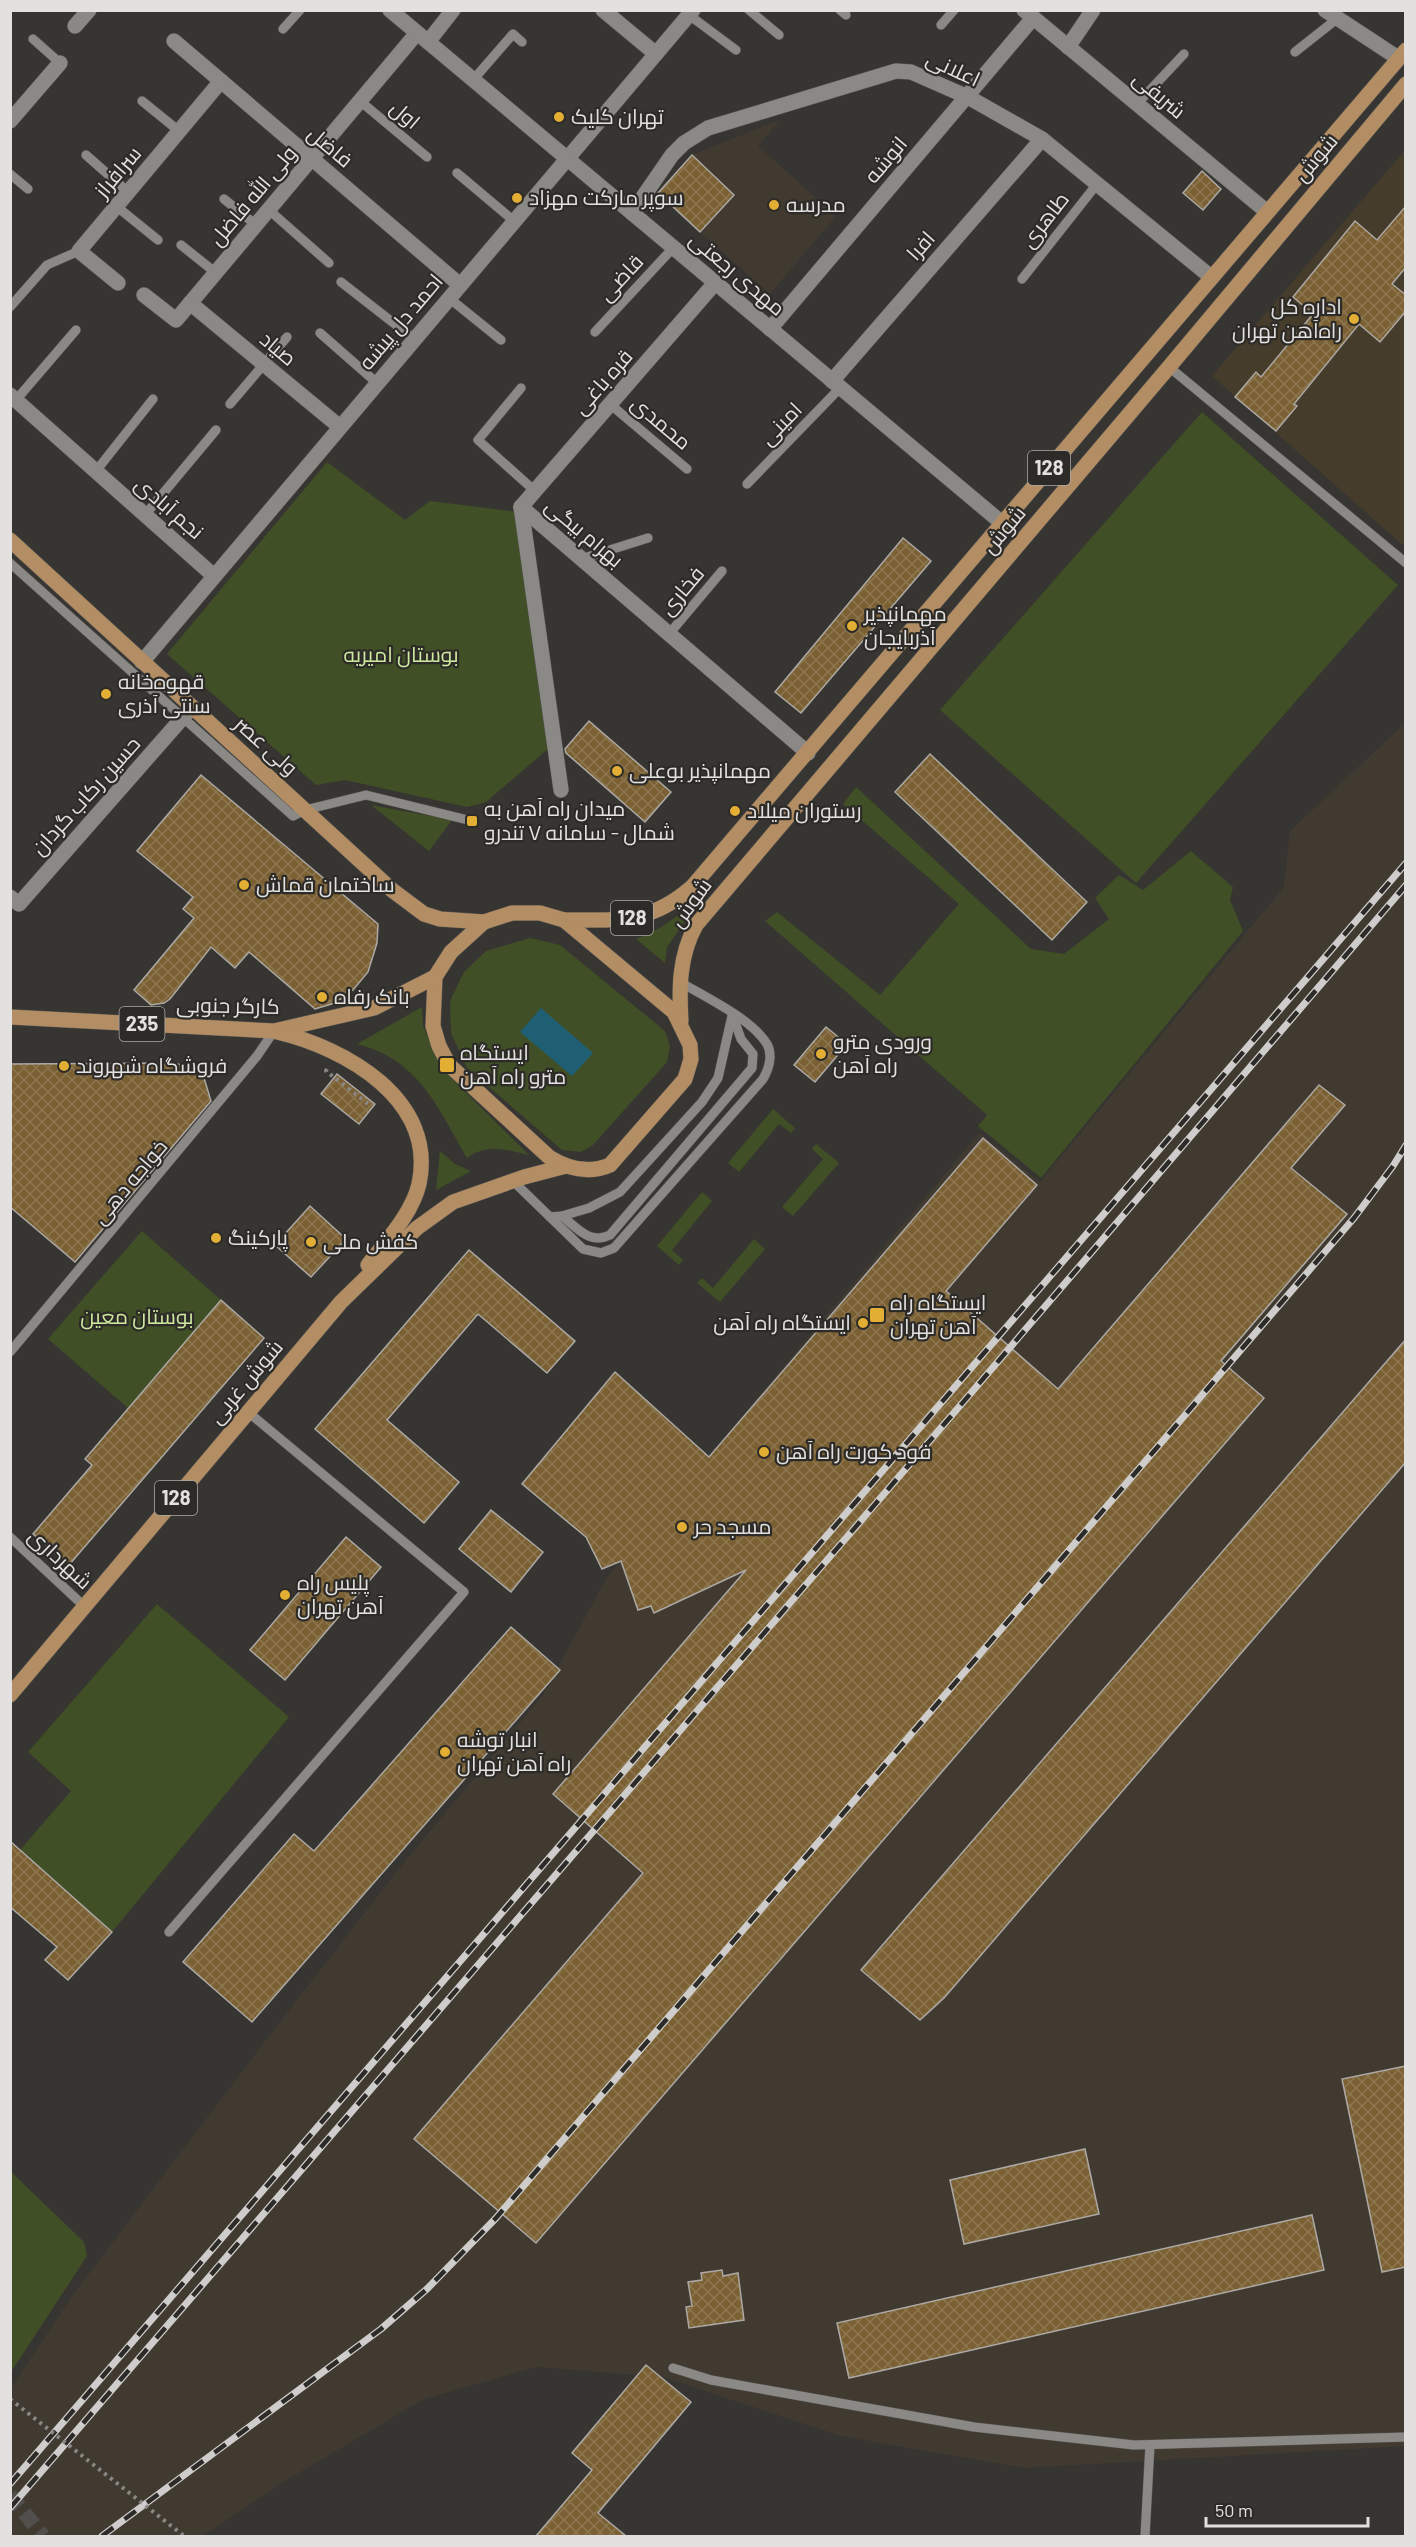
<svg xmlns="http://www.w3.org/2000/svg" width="1416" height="2547" viewBox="0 0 1416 2547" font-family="Barlow,Cairo,sans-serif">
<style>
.commercial{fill:#453c2b}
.built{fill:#403a31}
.green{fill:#404f25}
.water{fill:#205f73}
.building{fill:url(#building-cross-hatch);stroke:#aca9a5;stroke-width:1.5}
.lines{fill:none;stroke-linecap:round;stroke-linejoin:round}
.secondary-tunnel{stroke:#514f4c;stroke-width:15;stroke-dasharray:15 8;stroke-linecap:butt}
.service-casing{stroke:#565451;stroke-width:10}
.minor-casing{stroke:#565451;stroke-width:16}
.tertiary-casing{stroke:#565451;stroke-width:16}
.primary-casing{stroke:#565451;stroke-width:16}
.path{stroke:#8a8885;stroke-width:4;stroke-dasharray:3 4.5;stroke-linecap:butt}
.service{stroke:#8b8985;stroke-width:9}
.minor{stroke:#8b8985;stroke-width:15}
.tertiary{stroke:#8b8985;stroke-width:15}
.primary{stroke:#b38d63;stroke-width:15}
.rail-casing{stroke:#cfcdcb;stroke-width:7}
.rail{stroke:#2d2b28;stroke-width:4.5;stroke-dasharray:14;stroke-linecap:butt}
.path-bridge{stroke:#8a8885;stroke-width:4;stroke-dasharray:3 4.5;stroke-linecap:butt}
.poi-dot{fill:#e2ae34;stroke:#2d2b28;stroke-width:2}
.labels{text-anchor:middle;stroke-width:4.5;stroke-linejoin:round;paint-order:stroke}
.shield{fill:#2d2b28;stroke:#acaaa8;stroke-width:1.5}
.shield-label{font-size:20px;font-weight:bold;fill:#e3e1df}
.street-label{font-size:21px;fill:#e3e1df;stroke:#2d2b28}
.poi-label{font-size:21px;fill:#e3e1df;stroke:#2d2b28;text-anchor:start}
.park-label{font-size:21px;fill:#cde99f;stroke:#2d2b28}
</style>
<defs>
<pattern id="building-cross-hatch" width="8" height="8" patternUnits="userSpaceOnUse" patternTransform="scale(1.5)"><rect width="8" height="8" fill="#7a6033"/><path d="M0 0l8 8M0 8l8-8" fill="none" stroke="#8d7650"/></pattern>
</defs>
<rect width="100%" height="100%" fill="#373532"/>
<!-- commercial -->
<polygon class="commercial" points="1405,150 1405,547 1212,376"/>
<!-- built -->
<g class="built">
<polygon points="780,120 758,146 836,216 770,294 700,232 734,195 692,155"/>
<polygon points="1405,723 1405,2446 1024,2468 841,2436 663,2377 536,2367 424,2399 280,2484 203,2536 11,2536 11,2388 72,2296 266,2040 397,1871 543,1695 606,1579 979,1133 1040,1182 1284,887 1290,831"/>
</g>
<!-- green -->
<g class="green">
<polygon points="1202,412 1398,585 1136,883 940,710"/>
<polygon points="327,462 405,520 430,501 519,512 549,748 486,802 467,807 345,780 316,785 167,654"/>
<polygon points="856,787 1031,949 1064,954 1109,919 1095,898 1119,875 1143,890 1191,851 1233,887 1230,900 1243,931 1041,1178 978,1126 987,1115 765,921 777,912 880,995 959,904 843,804"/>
<polygon points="371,805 452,820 429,851"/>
<path d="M 709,887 L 667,947 L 665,963 L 636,939 C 666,928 686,910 709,887 Z"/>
<polygon points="530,938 560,945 665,1031 670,1046 667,1062 593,1145 581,1152 562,1150 467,1068 451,1033 450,1001 464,972 486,951"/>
<path d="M 422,1007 L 423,1026 L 445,1072 L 529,1155 C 508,1150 486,1143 467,1158 C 437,1106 419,1060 357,1044 Z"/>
<polygon points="773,1109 795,1128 791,1133 779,1124 739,1172 728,1163"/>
<polygon points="816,1144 839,1163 793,1216 782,1207 823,1159 812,1149"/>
<polygon points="440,1151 455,1164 471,1171 436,1190"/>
<polygon points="702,1192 712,1201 672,1250 683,1260 679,1265 657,1246"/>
<polygon points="142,1231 221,1300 128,1408 48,1339"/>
<polygon points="754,1239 765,1249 720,1302 697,1283 702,1278 713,1288"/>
<polygon points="157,1604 289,1717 112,1932 20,1850 71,1791 28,1752"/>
<polygon points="11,2172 84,2242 87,2256 11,2372"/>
</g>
<!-- water -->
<polygon class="water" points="541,1008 593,1053 572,1076 520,1032"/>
<!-- building -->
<g class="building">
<polygon points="692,155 734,195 700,232 658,193"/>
<polygon points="1202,171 1221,189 1203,210 1183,193"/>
<polygon points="1406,206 1406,267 1392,284 1406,295 1406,311 1380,342 1359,324 1294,404 1297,406 1276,431 1235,397 1256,372 1261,377 1313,314 1293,297 1355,221 1377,240"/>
<polygon points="903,538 931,561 801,713 775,692"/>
<polygon points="589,721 671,792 645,822 566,753 565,749"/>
<polygon points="930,754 1087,902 1052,940 895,792"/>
<polygon points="201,775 378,924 377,943 368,972 353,990 335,1003 315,1009 249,952 235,968 211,947 170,999 164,1003 151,1005 134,990 194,918 183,909 193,897 137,851"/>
<polygon points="826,1027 847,1044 815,1082 794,1065"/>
<polygon points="175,1063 196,1070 204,1078 211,1101 75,1262 10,1207 10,1064"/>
<polygon points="337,1074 375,1104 359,1124 321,1094"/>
<polygon points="1319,1085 1345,1105 1291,1168 1347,1214 1221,1361 1264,1398 536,2243 414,2139 643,1873 553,1794 746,1570 654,1613 651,1606 638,1610 621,1561 602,1569 586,1537 522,1484 615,1372 709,1457 983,1138 1037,1185 946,1291 1058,1389"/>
<polygon points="310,1206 346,1239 311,1277 275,1245"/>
<polygon points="469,1250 575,1341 547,1373 478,1314 387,1420 459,1482 424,1523 315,1429"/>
<polygon points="221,1300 264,1338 69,1565 33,1534 92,1465 85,1459"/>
<polygon points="1406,1339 1406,1462 944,1998 920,2020 861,1970"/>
<polygon points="491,1510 543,1552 511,1592 459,1549"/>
<polygon points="346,1537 381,1567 285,1680 250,1650"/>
<polygon points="511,1627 560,1670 252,2022 183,1962 294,1834 314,1851"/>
<polygon points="10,1841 112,1932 68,1980 45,1960 57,1947 10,1907"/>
<polygon points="1406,2066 1406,2267 1382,2272 1342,2079"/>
<polygon points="1085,2149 1099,2214 964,2244 950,2180"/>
<polygon points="1312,2215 1324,2270 849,2378 837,2323"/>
<polygon points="722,2270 723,2276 738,2273 744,2320 689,2328 686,2307 692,2306 688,2282 702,2280 701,2273"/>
<polygon points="646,2365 691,2402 598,2513 626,2536 536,2536 592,2470 572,2453"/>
</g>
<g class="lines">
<!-- secondary-tunnel -->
<polyline class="secondary-tunnel" points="10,2495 43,2536"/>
<!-- service casing -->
<g class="service-casing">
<g id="service">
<polyline points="749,10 779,35"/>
<polyline points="840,10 846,15"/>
<polyline points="689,15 736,50"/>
<polyline points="941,25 954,10"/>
<polyline points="283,29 300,10"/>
<polyline points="33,39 60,63"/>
<polyline points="1295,52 1338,18"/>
<polyline points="473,80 513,34 522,42"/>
<polyline points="142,101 179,131"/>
<polyline points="360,101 427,157"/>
<polyline points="1137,104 1184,54"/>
<polyline points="86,155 128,192"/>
<polyline points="457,173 514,221"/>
<polyline points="10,174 28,189"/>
<polyline points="224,199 256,225"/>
<polyline points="116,206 158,240"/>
<polyline points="269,210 329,263"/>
<polyline points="181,245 216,273"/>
<polyline points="1022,279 1097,184"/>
<polyline points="341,282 414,339"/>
<polyline points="449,298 501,340"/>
<polyline points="10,307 47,265 79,251"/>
<polyline points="595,332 673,248"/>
<polyline points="320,333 377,383"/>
<polyline points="1169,367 1406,563"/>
<polyline points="521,388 478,440 536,492"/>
<polyline points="16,400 76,330"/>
<polyline points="230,404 287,337"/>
<polyline points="611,405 687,469"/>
<polyline points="96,471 153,399"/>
<polyline points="747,484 840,388"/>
<polyline points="145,515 216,430"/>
<polyline points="581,559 648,538"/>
<polyline points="10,563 293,816 305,810 366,795 472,821"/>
<polyline points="669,634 722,571"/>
<path d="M 513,1181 L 583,1249 L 601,1253 L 614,1248 L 763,1079 C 769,1069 773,1055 767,1044 C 752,1019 705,997 680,982"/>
<polyline points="562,1216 589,1208 620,1192 702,1102 718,1078 732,1016"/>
<path d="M 550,1217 L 562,1216 C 577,1228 590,1245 610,1235 L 752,1068 L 753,1054 L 741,1039 L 732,1014"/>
<polyline points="10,1352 257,1056 274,1031"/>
<polyline points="10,1537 85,1607"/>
<polyline points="169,1932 464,1592 248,1412"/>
<polyline points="673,2368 711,2380 974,2427 1134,2445 1406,2437"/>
<polyline points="1145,2536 1150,2445"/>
</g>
</g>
<!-- minor casing -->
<g class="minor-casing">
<g id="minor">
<polyline points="603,10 656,54"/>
<polyline points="1325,10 1398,58"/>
<polyline points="75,26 89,10"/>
<polyline points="174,41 460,285"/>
<polyline points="428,42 453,10"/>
<polyline points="1068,47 1093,10"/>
<polyline points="10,121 60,63"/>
<polyline points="632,213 672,155 684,143 708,128 896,71 911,72 968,97 1042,139 1211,277"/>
<polyline points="118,283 79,251 221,81"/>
<polyline points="144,295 176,320 417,33"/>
<polyline points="190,303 340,427"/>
<polyline points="770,329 1033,18"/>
<polyline points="832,381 1042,139"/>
<polyline points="10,395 214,576"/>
<polyline points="521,507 808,753"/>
<polyline points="521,507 715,283"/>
<polyline points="521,507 561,790"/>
<polyline points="142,662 693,10"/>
<polyline points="10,897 19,904 192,707"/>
</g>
</g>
<!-- tertiary casing -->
<g class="tertiary-casing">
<g id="tertiary">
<polyline points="390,10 1002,523"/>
<polyline points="1024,10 1266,211"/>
</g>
</g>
<!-- primary casing -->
<g class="primary-casing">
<g id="primary">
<polyline points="10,540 392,890 424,914 440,919 484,922"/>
<path d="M 512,913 L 540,913 L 564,920 L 674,1012 L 690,1045 L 691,1059 L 685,1079 L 610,1165 C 589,1174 568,1169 549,1157 L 449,1065 L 439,1046 L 433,1026 L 435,977 L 451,952 L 484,922 Z"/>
<path d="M 564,920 C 617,920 650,924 692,887 L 1406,50"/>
<polyline points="10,1017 274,1031 374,1008 435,977"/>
<path d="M 681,1021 C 679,988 679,956 696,925 L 1169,367 L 1406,84"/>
<path d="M 277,1032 C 346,1048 437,1100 419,1184 C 412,1214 386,1241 368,1265"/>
<polyline points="10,1695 341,1302 417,1228 453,1202 524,1177 566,1166"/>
</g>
</g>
<!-- path -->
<polyline class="path" points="327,1069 326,1071 368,1104"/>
<!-- service -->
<use href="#service" class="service"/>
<!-- minor -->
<use href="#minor" class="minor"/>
<!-- tertiary -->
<use href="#tertiary" class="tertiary"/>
<!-- primary -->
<use href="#primary" class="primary"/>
<!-- rail casing -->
<g class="rail-casing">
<g id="rail">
<polyline points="10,2484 1406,863"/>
<polyline points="10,2508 971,1393 1406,885"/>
<polyline points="102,2536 381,2329 428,2288 496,2218 1354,1218 1393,1166 1406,1145"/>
</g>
</g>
<!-- rail -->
<use href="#rail" class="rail"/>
<!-- path-bridge -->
<polyline class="path-bridge" points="10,2399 184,2536"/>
</g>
<!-- markers -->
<g class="poi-dot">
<circle cx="559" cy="117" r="6"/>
<circle cx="517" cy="198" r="6"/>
<circle cx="774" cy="205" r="6"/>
<circle cx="1354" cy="319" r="6"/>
<circle cx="852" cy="626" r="6"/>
<circle cx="106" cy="694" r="6"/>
<circle cx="617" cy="771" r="6"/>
<circle cx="735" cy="811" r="6"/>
<rect x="466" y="815" width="12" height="12" rx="3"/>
<circle cx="244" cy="885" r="6"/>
<circle cx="322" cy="997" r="6"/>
<circle cx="821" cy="1054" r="6"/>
<rect x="439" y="1057" width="16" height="16" rx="3"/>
<circle cx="64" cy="1066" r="6"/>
<circle cx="216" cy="1238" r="6"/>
<circle cx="311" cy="1242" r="6"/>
<rect x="869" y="1307" width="16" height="16" rx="3"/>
<circle cx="863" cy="1323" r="6"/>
<circle cx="764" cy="1452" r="6"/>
<circle cx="682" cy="1527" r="6"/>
<circle cx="285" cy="1595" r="6"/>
<circle cx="445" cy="1752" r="6"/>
</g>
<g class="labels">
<!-- shield labels -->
<g class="shield">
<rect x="1028" y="451" width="42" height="34" rx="4.5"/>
<rect x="611" y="901" width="42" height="34" rx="4.5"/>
<rect x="119.5" y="1007" width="45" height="34" rx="4.5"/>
<rect x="155" y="1481" width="42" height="34" rx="4.5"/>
</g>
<g class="shield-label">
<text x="1049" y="475">128</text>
<text x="632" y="925">128</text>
<text x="142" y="1031">235</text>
<text x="176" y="1505">128</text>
</g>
<!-- street labels -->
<g class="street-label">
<text transform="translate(953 69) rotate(25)" y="7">اعلانی</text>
<text transform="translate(1159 95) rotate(40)" y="7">شریفی</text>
<text transform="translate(405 115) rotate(40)" y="7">اول</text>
<text transform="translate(330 147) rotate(40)" y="7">فاضل</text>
<text transform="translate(1316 158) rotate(-50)" y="7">شوش</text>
<text transform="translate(886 160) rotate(-50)" y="7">انوشه</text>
<text transform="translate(118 172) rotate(-50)" y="7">سرافراز</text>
<text transform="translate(253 196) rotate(-50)" y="7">ولی الله فاضل</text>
<text transform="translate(1045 220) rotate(-52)" y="7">طاهری</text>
<text transform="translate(921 246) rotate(-49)" y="7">افرا</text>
<text transform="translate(737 274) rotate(40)" y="7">مهدی رجعتی</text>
<text transform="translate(621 278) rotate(-47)" y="7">قاضی</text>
<text transform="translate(401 322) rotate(-50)" y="7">احمد دل پیشه</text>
<text transform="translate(278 349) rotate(40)" y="7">صیاد</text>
<text transform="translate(603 382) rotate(-49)" y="7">قره باغی</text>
<text transform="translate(661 423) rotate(40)" y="7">محمدی</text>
<text transform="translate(781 424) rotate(-46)" y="7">امینی</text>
<text transform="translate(169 508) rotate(41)" y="7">نجم آبادی</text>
<text transform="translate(1004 530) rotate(-50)" y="7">شوش</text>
<text transform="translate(584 533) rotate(40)" y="7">بهرام بیگی</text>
<text transform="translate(682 591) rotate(-50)" y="7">فخاری</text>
<text transform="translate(266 746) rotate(42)" y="7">ولی عصر</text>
<text transform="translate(86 796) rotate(-48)" y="7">حسین رکاب‌ گردان</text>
<text transform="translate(691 903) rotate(-54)" y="7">شوش</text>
<text transform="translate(228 1006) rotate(1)" y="7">کارگر جنوبی</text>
<text transform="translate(130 1182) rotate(-50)" y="7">خواجه دهی</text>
<text transform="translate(246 1382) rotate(-50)" y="7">شوش غربی</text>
<text transform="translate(60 1559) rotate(43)" y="7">شهرداری</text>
</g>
<!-- poi labels -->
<g class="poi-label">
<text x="571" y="124">تهران کلیک</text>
<text x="529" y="205">سوپر مارکت مهزاد</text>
<text x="786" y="212">مدرسه</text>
<text x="1342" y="314" text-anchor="end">اداره کل<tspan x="1342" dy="24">راه‌آهن تهران</tspan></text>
<text x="864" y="621">مهمانپذیر<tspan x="864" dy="24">آذربایجان</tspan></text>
<text x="118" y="689">قهوه‌خانه<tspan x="118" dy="24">سنتی آذری</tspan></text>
<text x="629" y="778">مهمانپذیر بوعلی</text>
<text x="484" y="816">میدان راه آهن به<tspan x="484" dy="24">شمال - سامانه ۷ تندرو</tspan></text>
<text x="747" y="818">رستوران میلاد</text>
<text x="256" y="892">ساختمان قماش</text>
<text x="334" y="1004">بانک رفاه</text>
<text x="833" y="1049">ورودی مترو<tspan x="833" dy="24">راه آهن</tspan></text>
<text x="460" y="1060">ایستگاه<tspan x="460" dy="24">مترو راه آهن</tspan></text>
<text x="76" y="1073">فروشگاه شهروند</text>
<text x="228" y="1245">پارکینگ</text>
<text x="323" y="1249">کفش ملی</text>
<text x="890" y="1310">ایستگاه راه<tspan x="890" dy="24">آهن تهران</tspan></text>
<text x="851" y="1330" text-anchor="end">ایستگاه راه آهن</text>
<text x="776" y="1459">فود کورت راه آهن</text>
<text x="694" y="1534">مسجد حر</text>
<text x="297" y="1590">پلیس راه<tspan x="297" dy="24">آهن تهران</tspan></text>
<text x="457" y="1747">انبار توشه<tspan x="457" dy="24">راه آهن تهران</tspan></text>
</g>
<!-- park labels -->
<g class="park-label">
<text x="401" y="662">بوستان امیریه</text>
<text x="137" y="1324">بوستان معین</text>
</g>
</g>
<!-- border -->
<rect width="1416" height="2547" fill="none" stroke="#e3e1df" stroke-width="24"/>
<!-- scale -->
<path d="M1206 2517v9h162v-9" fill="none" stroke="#e3e1df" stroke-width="3"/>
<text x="1215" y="2517" font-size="18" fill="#e3e1df" stroke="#2d2b28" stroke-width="4.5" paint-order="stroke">50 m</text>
</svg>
